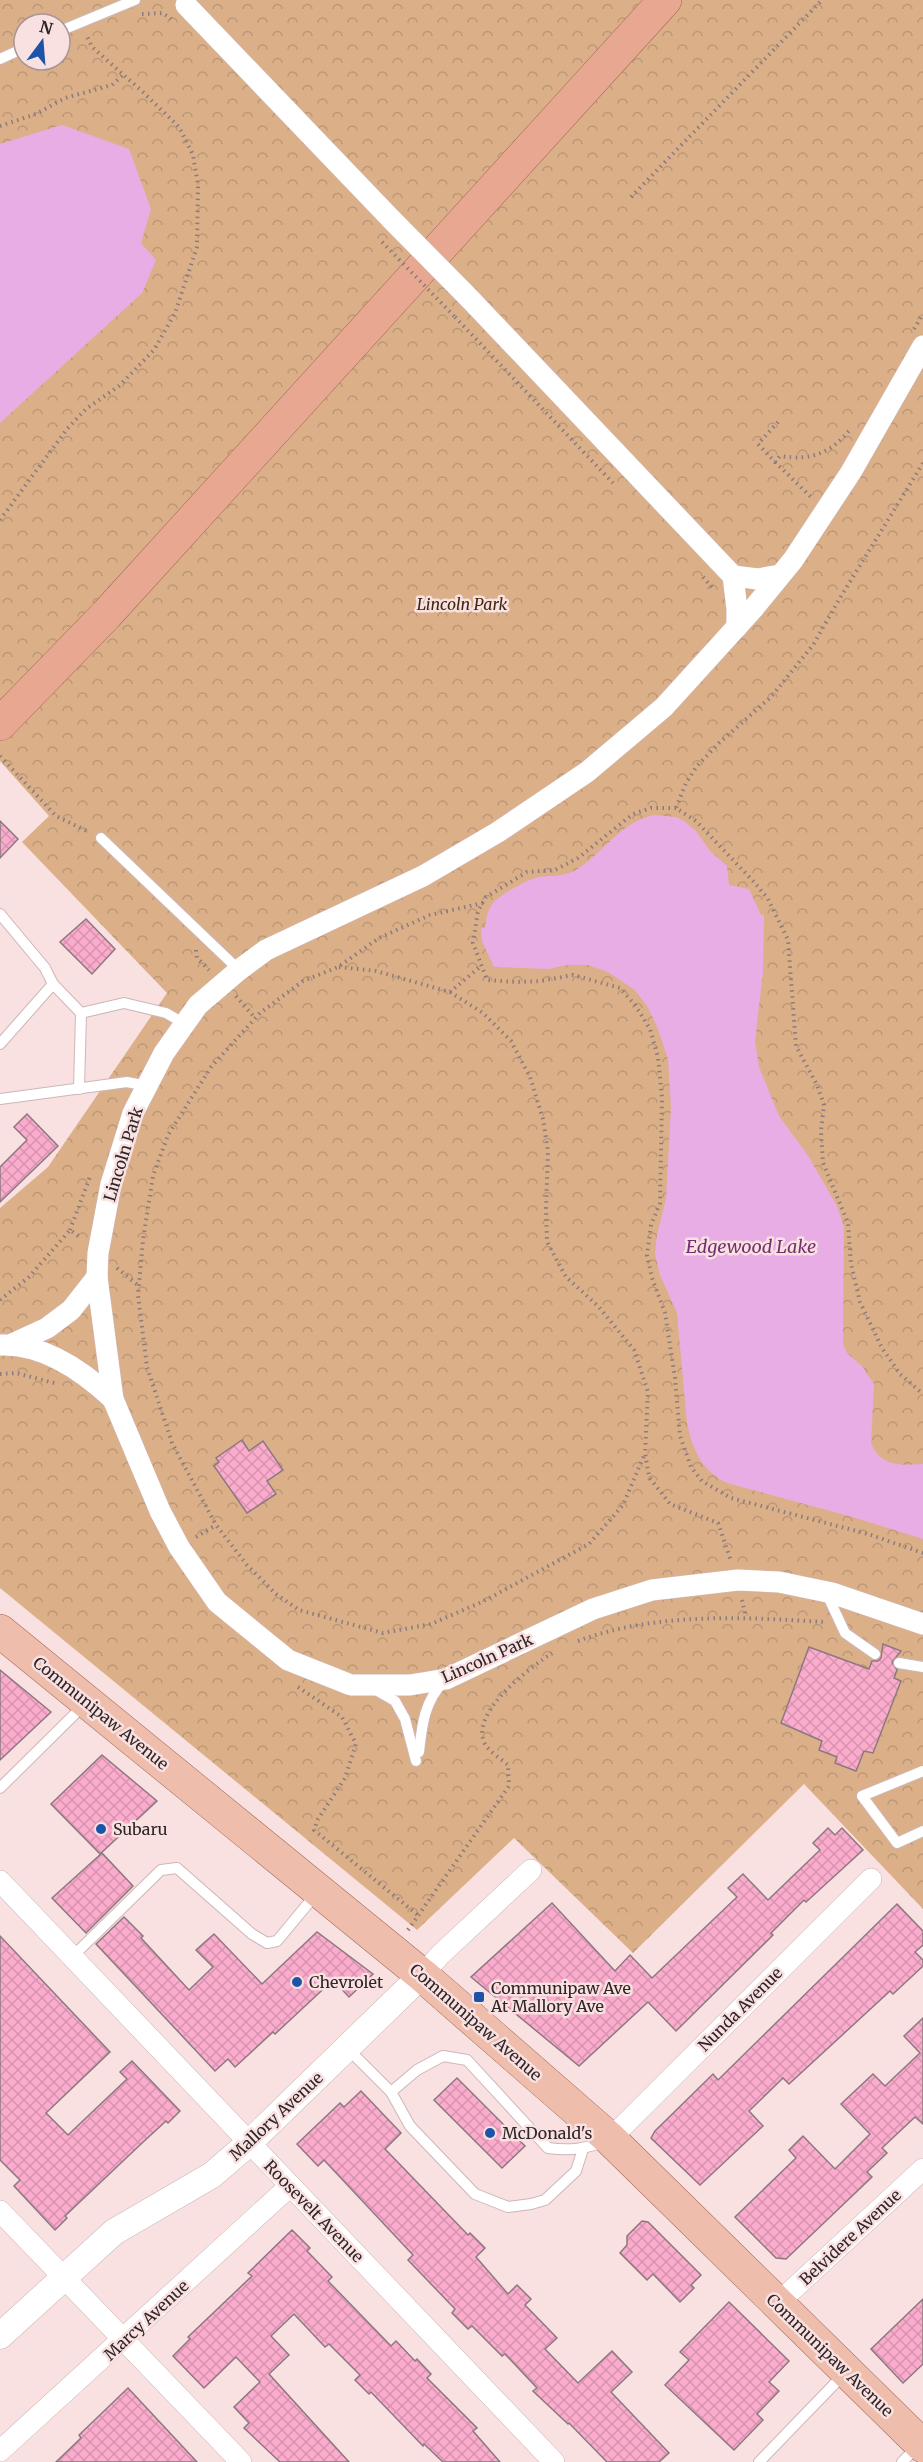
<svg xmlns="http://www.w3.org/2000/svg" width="923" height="2462" viewBox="0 0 923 2462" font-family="Merriweather,serif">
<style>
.forest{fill:url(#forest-crowns);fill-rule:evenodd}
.water{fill:#e9ade5}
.building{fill:url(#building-cross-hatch);stroke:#8d7880;stroke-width:1.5}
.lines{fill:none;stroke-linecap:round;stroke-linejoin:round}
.service-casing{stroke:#ceb6b7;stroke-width:12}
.minor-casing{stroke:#ceb6b7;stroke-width:22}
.tertiary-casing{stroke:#ceb6b7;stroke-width:27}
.primary-casing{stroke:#a46b59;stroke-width:34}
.trunk-casing{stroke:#a46b59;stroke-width:34}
.path{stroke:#8b7b7c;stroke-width:4;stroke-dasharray:1.5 4.5;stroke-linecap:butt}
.service{stroke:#fff;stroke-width:10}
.minor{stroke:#fff;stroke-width:21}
.tertiary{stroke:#fff;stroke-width:26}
.primary{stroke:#eebdac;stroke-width:33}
.trunk{stroke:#e8a790;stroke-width:33}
.minor-bridge-casing{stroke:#ceb6b7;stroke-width:22;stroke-linecap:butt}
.path-bridge{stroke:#8b7b7c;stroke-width:4;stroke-dasharray:1.5 4.5;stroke-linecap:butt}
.minor-bridge{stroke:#fff;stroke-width:21}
.poi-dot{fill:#1c55a7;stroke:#f9e0e1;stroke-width:2}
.labels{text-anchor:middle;stroke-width:5;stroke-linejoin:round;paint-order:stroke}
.park-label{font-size:16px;font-style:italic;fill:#3e260d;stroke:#f9e0e1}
.street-label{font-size:16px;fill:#2e2526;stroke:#f9e0e1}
.poi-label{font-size:16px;fill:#2e2526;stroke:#f9e0e1;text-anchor:start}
.water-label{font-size:18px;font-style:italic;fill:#753072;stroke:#f9e0e1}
</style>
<defs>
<pattern id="forest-crowns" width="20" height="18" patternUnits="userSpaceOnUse" patternTransform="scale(1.5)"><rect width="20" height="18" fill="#dbb089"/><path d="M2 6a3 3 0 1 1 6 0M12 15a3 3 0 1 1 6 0" fill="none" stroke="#bc9776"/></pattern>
<pattern id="building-cross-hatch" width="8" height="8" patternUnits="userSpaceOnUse" patternTransform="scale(1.5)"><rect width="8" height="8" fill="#fbaccd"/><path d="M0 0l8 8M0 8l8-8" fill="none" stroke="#d794b0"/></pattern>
</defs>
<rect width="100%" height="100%" fill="#f9e0e1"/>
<!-- forest -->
<path class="forest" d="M 0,0 L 923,0 L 923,1909 L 804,1784 L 633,1953 L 514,1838 L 417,1930 L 0,1588 L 0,1208 L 48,1167 L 167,993 L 22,842 L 49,816 L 0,761 ZM 24,24 L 60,24 L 60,60 L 24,60 Z"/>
<!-- water -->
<g class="water">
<polygon points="62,125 129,149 151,209 141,243 156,260 142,293 0,423 0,144"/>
<path d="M 654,815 L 676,817 L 684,821 L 696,831 L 710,851 L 727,866 L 729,885 L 749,889 L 761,915 L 764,915 L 763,971 L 755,1041 L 759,1067 L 779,1116 L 807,1154 L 837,1206 L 844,1227 L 843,1344 L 847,1353 L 862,1366 L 874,1384 L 871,1443 C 880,1466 900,1466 923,1464 L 923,1539 L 856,1518 L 727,1483 C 701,1470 693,1450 687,1423 L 677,1313 L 660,1275 L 655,1254 L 657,1235 L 666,1199 L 671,1107 L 668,1059 L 657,1026 L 647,1006 L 635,990 L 608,972 L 588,965 L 567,965 L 549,969 L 494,967 L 482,941 L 481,928 L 485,928 C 486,921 487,912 491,906 C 497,896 528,879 539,877 C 553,875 566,877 579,868 C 605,851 621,822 654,815 Z"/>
</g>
<!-- building -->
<g class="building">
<polygon points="0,821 18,839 0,858"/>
<polygon points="86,919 115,949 92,974 60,942"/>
<polygon points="27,1114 58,1146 0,1202 0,1167 27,1140 14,1127"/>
<polygon points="242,1440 249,1451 263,1441 283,1470 267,1481 276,1494 247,1513 214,1466 219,1462 216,1458"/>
<polygon points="883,1644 901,1651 892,1662 897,1670 894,1678 901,1681 873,1753 864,1751 856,1771 835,1763 837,1757 819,1750 822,1741 781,1723 809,1647 869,1669 872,1661 878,1661 881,1658"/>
<polygon points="0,1670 51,1712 0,1760"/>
<polygon points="102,1755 157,1801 100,1854 51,1804"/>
<polygon points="828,1828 835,1835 842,1828 863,1850 806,1902 804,1900 771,1933 773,1935 676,2031 648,2002 579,2066 471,1977 552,1903 615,1971 630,1955 652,1978 737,1897 728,1888 743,1874 768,1900 820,1850 813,1843"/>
<polygon points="102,1853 133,1886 86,1933 52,1898"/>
<polygon points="897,1904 923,1931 923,1945 915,1952 923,1960 923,1966 893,1994 890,1991 789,2084 783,2078 749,2111 763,2126 700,2185 651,2138 655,2131 713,2074 718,2080"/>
<polygon points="124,1917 143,1936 141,1938 189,1990 213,1967 196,1950 214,1934 262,1984 317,1932 373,1974 349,1997 333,1980 275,2034 273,2032 235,2067 228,2059 215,2071 96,1944"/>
<polygon points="0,1936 110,2052 46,2113 68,2135 127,2079 120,2072 132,2061 180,2111 168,2123 166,2121 141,2144 65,2216 67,2218 55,2230 14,2186 20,2180 0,2160"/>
<polygon points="923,2018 923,2124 915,2117 882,2148 887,2153 867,2172 872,2177 786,2259 776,2258 735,2217 796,2158 789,2150 803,2136 835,2169 870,2134 841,2104 873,2074 885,2086 920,2053 904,2036"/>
<polygon points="457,2078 525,2146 502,2168 434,2100"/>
<polygon points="361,2091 401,2133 385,2149 468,2235 470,2233 485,2248 476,2257 508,2294 517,2285 531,2299 525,2305 557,2338 545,2349 578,2383 612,2351 632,2372 611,2392 669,2453 659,2462 607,2462 569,2423 568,2424 533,2391 537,2388 505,2354 502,2356 472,2326 468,2329 452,2313 455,2309 408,2260 413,2255 324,2160 318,2166 297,2144 340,2103 344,2107"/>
<polygon points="642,2221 648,2222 701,2275 691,2285 694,2288 680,2302 653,2274 647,2280 620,2253 627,2245 627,2236"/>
<polygon points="292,2230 310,2248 307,2251 332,2277 328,2281 391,2346 396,2341 415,2361 417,2359 431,2374 427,2378 477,2428 473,2431 500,2462 443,2462 424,2444 423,2446 371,2392 369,2394 355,2380 360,2375 329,2344 325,2347 294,2314 271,2336 289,2355 269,2374 349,2462 280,2462 244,2428 249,2423 234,2407 260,2382 236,2357 204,2388 173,2356 190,2339 188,2337 252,2276 248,2273"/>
<polygon points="923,2299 923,2364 903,2383 871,2349"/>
<polygon points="729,2302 789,2361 769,2382 779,2391 757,2414 763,2420 734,2450 665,2385 689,2360 680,2352"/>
<polygon points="128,2388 197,2462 56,2462 81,2438 79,2435"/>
</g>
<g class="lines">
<!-- service casing -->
<g class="service-casing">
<g id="service">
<polyline points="60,31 135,0"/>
<polyline points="0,59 24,48"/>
<polyline points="101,838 239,970"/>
<polyline points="0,914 45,968 53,984 81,1013"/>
<polyline points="0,1044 53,984"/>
<polyline points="79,1089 81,1013 124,1003 166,1013 185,1024"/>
<polyline points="0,1099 127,1082 147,1086"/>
<polyline points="826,1592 845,1633 875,1654"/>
<polyline points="899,1663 923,1667"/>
<polyline points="374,1689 395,1701 405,1719 416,1761"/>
<path d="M 419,1752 C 422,1725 424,1702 444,1681"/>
<polyline points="923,1771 862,1796 897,1843 923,1831"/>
<polyline points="0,1788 85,1704"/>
<polyline points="72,1957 161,1870 177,1868 252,1934 267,1943 277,1941 316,1894"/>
<polyline points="347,2048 391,2092 410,2126 475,2194 508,2207 531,2204 545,2200 576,2171 583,2149"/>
<path d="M 391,2092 L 417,2070 L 443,2056 L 467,2060 L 548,2148 C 570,2151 585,2149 606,2141"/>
<polyline points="759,2462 845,2373"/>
<polyline points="902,2462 918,2446"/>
</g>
</g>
<!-- minor casing -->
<g class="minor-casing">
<g id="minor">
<polyline points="186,5 391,219"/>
<polyline points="470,299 733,576 737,609 737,627"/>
<polyline points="923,346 851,472 793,560 753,609 664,707 587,772 498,832 423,876 266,950 239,970 198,1005 164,1053 133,1113 111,1184 98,1253 97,1277 113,1399 160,1511 179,1547 217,1602 288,1660 351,1685 410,1685 446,1679 593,1609 652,1590 738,1580 779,1582 832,1593 923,1624"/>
<polyline points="733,576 758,579 780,575"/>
<path d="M 0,1345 C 44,1343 83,1371 113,1399"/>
<polyline points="10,1345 47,1328 71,1310 97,1277"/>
<polyline points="0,1881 554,2462"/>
<polyline points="422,1975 440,1955 531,1870"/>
<polyline points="610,2139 871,1879"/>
<polyline points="0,2211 241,2462"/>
<polyline points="777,2304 923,2169"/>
<polyline points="0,2451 290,2186"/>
</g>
</g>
<!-- tertiary casing -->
<g class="tertiary-casing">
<polyline id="tertiary" points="0,2336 114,2232 212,2175 249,2143 422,1975"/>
</g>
<!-- primary casing -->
<g class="primary-casing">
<polyline id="primary" points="0,1631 422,1975 610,2139 923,2446"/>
</g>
<!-- trunk casing -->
<g class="trunk-casing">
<polyline id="trunk" points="0,724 106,615 665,0"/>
</g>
<!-- path -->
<g class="path">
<polyline points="142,14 163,13 171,19"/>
<polyline points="0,126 36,114 65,98 112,85 123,75"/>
<polyline points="631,197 822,0"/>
<polyline points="455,317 613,483"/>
<polyline points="914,329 923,314"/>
<path d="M 778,422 L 758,444 L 775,462 L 780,456 C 811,461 832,453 851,428"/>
<polyline points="775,462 811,497"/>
<polyline points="923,463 840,598 813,645 771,697 719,743 697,766 686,783 676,808 696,821 754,882 768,899 788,940 796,1046 817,1085 824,1105 821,1131 823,1163 848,1223 851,1264 860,1302 882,1348 900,1374 923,1394"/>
<polyline points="0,520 67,429 86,409 119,386 154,350 175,313 197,247 198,185 193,155 179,127 144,93 92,47 87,36"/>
<polyline points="703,577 714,590"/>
<polyline points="0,756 56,816 89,832"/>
<polyline points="676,808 651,808 633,814 578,858 555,870 527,872 486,897 478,911 473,943 487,980 516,982 541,981 573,975 620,988 635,1005 650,1029 658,1057 662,1098 660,1203 651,1225 647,1255 652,1278 665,1313 675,1378 680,1436 691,1467 702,1481 731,1498 868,1534 923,1553"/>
<polyline points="483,903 430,915 379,938 338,967 303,981 260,1013 211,1067 168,1135 153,1176 143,1240 138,1295 147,1367 172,1443 216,1525 247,1565 276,1594 299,1610 383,1633 431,1624 482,1602 589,1544 623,1505 645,1453"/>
<polyline points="196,950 197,958 209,970"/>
<polyline points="339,967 376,971 450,992 481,966"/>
<polyline points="450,992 483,1013 511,1041 530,1077 543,1119 548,1151 546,1208 547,1242 566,1277 598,1306 634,1350 648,1392 645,1453 649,1477 670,1504 718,1523 731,1561"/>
<polyline points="236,996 255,1018"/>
<polyline points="70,1230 91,1174"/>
<polyline points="117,1268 139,1286"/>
<polyline points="0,1300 29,1277 70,1230 81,1238"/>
<polyline points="0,1374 16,1373 58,1384"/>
<polyline points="196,1537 216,1525"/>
<polyline points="742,1600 746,1617"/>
<path d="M 578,1641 C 656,1612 743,1617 825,1622"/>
<polyline points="298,1687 342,1717 356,1744 345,1778 318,1819 314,1830 419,1916"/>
<path d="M 408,1930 L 509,1786 L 508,1765 C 501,1759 487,1750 484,1742 C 471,1711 530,1668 552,1653"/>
</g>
<!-- service -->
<use href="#service" class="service"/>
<!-- minor -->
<use href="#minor" class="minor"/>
<!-- tertiary -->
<use href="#tertiary" class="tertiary"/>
<!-- primary -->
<use href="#primary" class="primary"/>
<!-- trunk -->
<use href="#trunk" class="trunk"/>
<!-- minor-bridge casing -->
<g class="minor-bridge-casing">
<polyline id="minor-bridge" points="391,219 470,299"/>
</g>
<!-- path-bridge -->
<polyline class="path-bridge" points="382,242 455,317"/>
<!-- minor-bridge -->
<use href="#minor-bridge" class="minor-bridge"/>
</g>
<!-- markers -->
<g class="poi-dot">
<circle cx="101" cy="1829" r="6"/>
<circle cx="297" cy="1982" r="6"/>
<rect x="473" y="1991" width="12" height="12" rx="3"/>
<circle cx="490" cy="2133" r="6"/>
</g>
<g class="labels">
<!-- park labels -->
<g class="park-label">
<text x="462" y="610">Lincoln Park</text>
</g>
<!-- street labels -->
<g class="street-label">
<text transform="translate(123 1154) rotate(-73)" y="6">Lincoln Park</text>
<text transform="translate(487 1658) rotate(-24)" y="6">Lincoln Park</text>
<text transform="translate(101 1713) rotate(39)" y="6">Communipaw Avenue</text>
<text transform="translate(740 2009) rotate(-45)" y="6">Nunda Avenue</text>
<text transform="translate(476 2022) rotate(41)" y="6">Communipaw Avenue</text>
<text transform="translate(276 2116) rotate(-43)" y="6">Mallory Avenue</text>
<text transform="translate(314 2211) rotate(46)" y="6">Roosevelt Avenue</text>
<text transform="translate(850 2237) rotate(-43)" y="6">Belvidere Avenue</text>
<text transform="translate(146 2320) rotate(-43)" y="6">Marcy Avenue</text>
<text transform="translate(830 2355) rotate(44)" y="6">Communipaw Avenue</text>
</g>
<!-- poi labels -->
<g class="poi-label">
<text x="113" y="1835">Subaru</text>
<text x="309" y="1988">Chevrolet</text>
<text x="491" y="1994">Communipaw Ave<tspan x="491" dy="18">At Mallory Ave</tspan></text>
<text x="502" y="2139">McDonald's</text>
</g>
<!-- water labels -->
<g class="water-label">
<text x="751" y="1253">Edgewood Lake</text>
</g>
</g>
<!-- north arrow -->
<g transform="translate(42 42) rotate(16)"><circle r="28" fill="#f9e0e1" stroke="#a89596" stroke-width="1.5"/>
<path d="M0-4.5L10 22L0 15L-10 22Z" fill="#1c55a7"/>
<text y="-9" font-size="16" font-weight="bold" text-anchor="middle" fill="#2e2526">N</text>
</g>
</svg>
